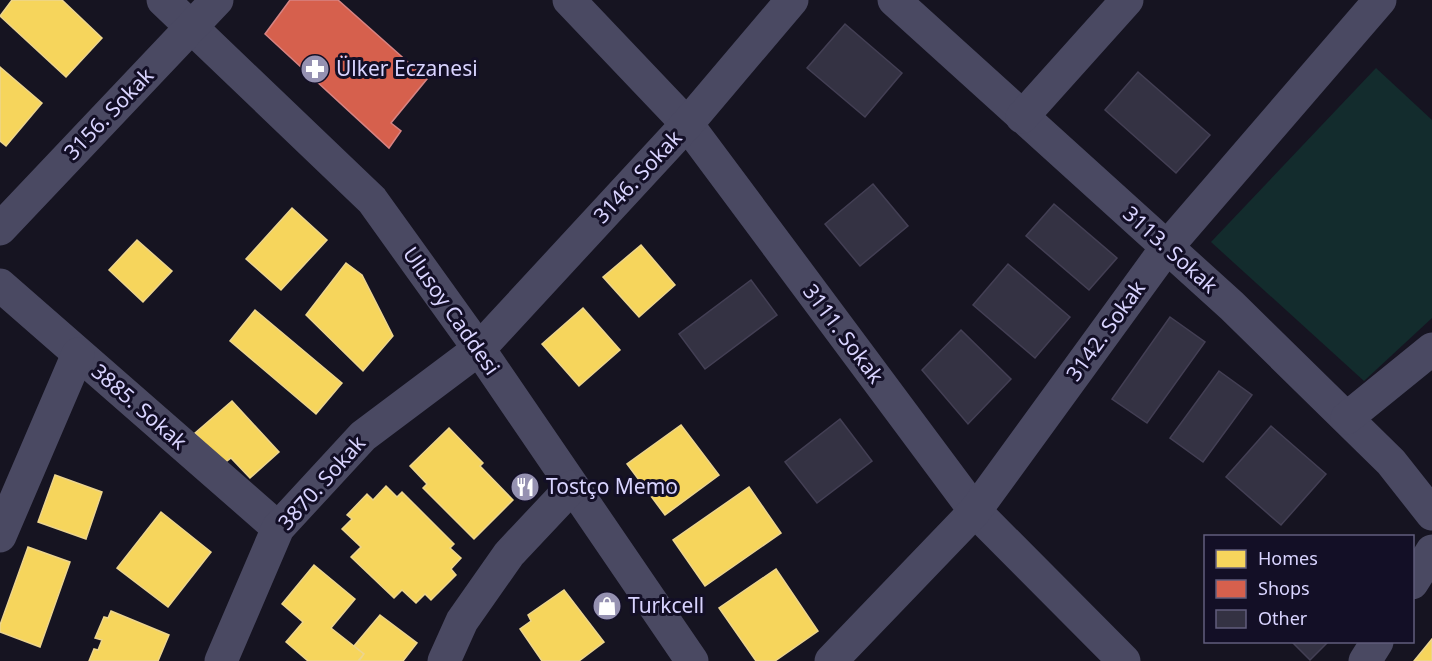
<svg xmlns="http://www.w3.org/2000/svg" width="1432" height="661" viewBox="0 0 1432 661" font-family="'Noto Sans',sans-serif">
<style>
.green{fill:#132c2d}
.homes{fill:#f6d55c;stroke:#edd58d;stroke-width:1.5}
.shops{fill:#d6604d;stroke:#d78382;stroke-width:1.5}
.building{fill:#343243;stroke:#433f54;stroke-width:1.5}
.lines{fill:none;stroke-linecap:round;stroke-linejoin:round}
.minor{stroke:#4a4962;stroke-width:33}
.labels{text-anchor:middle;stroke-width:6;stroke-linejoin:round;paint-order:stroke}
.poi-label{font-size:21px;fill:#d9d4ff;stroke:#130f26;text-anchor:start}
.street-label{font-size:21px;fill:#d9d4ff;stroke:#130f26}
</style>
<rect width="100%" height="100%" fill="#161421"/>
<!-- green -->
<polygon class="green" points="1376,68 1432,120 1432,318 1364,381 1211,242"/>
<!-- homes -->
<g class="homes">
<polygon points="12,0 62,0 102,38 66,77 0,16"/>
<polygon points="0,67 42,103 6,146 0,141"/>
<polygon points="292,208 327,240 281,290 246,259"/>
<polygon points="137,240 172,271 143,302 109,270"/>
<polygon points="641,245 675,285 639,317 603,277"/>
<polygon points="346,263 362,275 393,336 363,371 306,315"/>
<polygon points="583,308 620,350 579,386 542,344"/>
<polygon points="255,310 342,383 316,414 230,341"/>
<polygon points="232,401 279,452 250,478 231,458 223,464 195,433"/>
<polygon points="681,425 719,475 665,515 627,464"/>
<polygon points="449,428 483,463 480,466 513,500 474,539 423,488 427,484 410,466"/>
<polygon points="55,475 102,492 86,539 38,522"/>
<polygon points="386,486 397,497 402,492 454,544 450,548 461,558 451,569 456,575 431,600 425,594 416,603 402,590 394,598 351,557 361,547 342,529 352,519 347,515 367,494 373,500"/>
<polygon points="749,487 781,533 705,586 673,540"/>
<polygon points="161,512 211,552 168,607 117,568"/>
<polygon points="28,547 70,562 40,647 0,632 0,625"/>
<polygon points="314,565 355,599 331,628 364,654 358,661 308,661 286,642 303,622 282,604"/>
<polygon points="776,569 818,631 775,661 756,661 719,608"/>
<polygon points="564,590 604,642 579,661 542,661 520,629 531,621 528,615"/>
<polygon points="111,611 169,635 158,661 89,661 94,649 98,650 102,640 95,638 104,617 108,618"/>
<polygon points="380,615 417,643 403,661 359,661 364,654 354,646"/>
<polygon points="1432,639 1432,661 1414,661"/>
</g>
<!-- shops -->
<polygon class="shops" points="290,0 338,0 427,79 391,123 401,131 389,148 265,34"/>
<!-- building -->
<g class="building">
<polygon points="845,24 902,73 865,117 807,68"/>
<polygon points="1138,72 1210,135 1176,173 1105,110"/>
<polygon points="873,184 908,226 860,266 825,224"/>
<polygon points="1054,204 1117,258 1089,290 1026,236"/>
<polygon points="1008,264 1070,317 1035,358 973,305"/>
<polygon points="751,280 777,315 705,369 679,334"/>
<polygon points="1170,317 1205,342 1147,423 1112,399"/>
<polygon points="961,330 1011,379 968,424 922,370"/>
<polygon points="1219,371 1252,395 1203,462 1170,438"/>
<polygon points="840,419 872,461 817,503 785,462"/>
<polygon points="1271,426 1326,474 1281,525 1226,477"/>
<polygon points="1292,642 1328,642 1310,660"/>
</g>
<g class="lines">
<!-- minor -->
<g class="minor">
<polyline points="163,0 372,200 479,349 692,661"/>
<polyline points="569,0 687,124 975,511 1124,661"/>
<polyline points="894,0 1232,306 1391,462 1432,514"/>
<polyline points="1022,117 1127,0"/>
<polyline points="0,229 217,0"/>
<polyline points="0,285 278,528"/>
<polyline points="1347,418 1432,349"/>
<polyline points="0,536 78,354"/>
<polyline points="1412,583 1432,551"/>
<polyline points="221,661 278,528 363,436 479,349 687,124 792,0"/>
<polyline points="444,661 462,621 509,554 572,487"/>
<polyline points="831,661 975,511 1167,247 1380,0"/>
<polyline points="1365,661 1377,642"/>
</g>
</g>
<!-- icons -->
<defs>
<g id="pharmacy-disc" transform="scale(1.5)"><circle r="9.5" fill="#9591b1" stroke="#130f26"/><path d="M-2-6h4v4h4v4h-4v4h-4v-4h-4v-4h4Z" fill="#fff"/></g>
<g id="restaurant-disc" transform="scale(1.5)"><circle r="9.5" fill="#9591b1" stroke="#130f26"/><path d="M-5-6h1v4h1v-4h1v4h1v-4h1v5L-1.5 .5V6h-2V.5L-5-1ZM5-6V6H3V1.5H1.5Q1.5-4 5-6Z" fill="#fff"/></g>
<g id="shop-disc" transform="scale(1.5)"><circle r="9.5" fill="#9591b1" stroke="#130f26"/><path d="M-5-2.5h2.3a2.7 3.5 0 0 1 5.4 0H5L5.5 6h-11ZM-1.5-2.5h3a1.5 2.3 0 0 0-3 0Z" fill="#fff"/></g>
</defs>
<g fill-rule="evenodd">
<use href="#pharmacy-disc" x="315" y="69"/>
<use href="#restaurant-disc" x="525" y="487"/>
<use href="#shop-disc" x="607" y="606"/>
</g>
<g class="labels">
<!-- poi labels -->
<g class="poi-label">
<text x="336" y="76">Ülker Eczanesi</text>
<text x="546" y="494">Tostço Memo</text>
<text x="628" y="613">Turkcell</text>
</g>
<!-- street labels -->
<g class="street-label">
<text transform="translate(109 114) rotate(-46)" y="7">3156. Sokak</text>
<text transform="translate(638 177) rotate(-47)" y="7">3146. Sokak</text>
<text transform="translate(1170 250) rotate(42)" y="7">3113. Sokak</text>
<text transform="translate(451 311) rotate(55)" y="7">Ulusoy Caddesi</text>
<text transform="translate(1106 331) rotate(-54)" y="7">3142. Sokak</text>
<text transform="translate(843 334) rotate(53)" y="7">3111. Sokak</text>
<text transform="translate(139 407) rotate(41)" y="7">3885. Sokak</text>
<text transform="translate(322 483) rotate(-48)" y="7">3870. Sokak</text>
</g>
</g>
<!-- legend -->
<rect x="1204" y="535" width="210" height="108" fill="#130f26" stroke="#625e7d" stroke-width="1.5"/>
<rect x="1216" y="550" width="30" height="18" fill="#f6d55c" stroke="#625e7d" stroke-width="1.5"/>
<text x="1258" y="565" font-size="18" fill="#d9d4ff">Homes</text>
<rect x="1216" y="580" width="30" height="18" fill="#d6604d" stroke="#625e7d" stroke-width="1.5"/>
<text x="1258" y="595" font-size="18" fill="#d9d4ff">Shops</text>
<rect x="1216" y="610" width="30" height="18" fill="#343243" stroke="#625e7d" stroke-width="1.5"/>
<text x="1258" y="625" font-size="18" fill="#d9d4ff">Other</text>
</svg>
